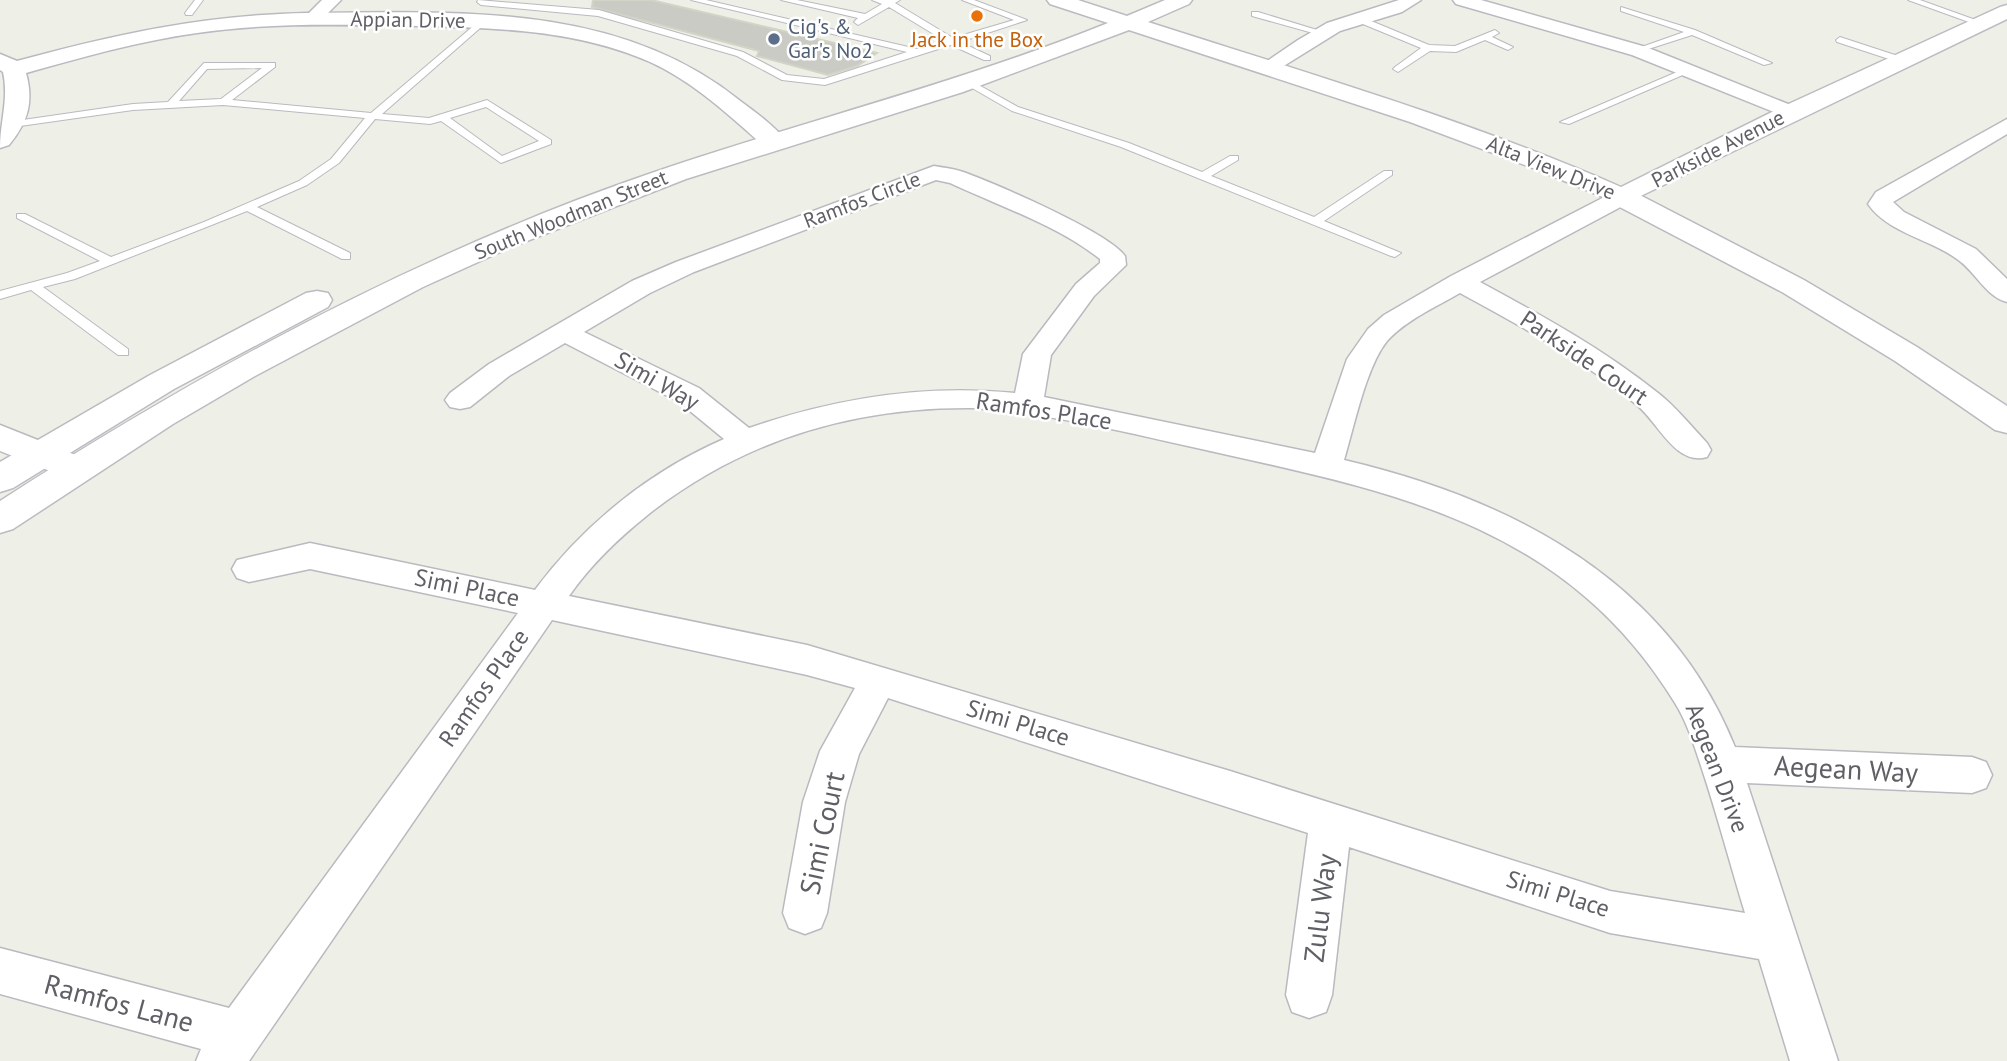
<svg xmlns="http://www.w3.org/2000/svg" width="2007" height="1061" viewBox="0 0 2007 1061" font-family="'PT Sans',sans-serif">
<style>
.building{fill:#cacbc4;stroke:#d2d4c6;stroke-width:2}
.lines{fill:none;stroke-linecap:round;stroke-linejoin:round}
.service-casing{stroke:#bab9c0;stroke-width:2}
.minor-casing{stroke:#bab9c0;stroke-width:3}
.tertiary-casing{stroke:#bab9c0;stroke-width:3}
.secondary-casing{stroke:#bbbbc1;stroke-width:3}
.service{fill:#fff;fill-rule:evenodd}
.minor{fill:#fff;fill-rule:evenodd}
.tertiary{fill:#fff;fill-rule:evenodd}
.secondary{fill:#fff;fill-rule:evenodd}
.food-dot{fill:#e8710a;stroke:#fff;stroke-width:2.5}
.service-dot{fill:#5c6f8a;stroke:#fff;stroke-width:2.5}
.labels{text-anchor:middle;stroke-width:5;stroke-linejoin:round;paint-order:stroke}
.far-street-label{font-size:21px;fill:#5f5f66;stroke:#fff}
.far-service-label{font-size:21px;fill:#4e5e75;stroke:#fff;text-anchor:start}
.far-food-label{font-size:21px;fill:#c56008;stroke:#fff}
.street-label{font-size:24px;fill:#5f5f66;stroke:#fff}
.near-street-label{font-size:28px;fill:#5f5f66;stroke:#fff}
</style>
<rect width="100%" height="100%" fill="#eef0e7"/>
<!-- building -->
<polygon class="building" points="593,0 651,0 877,53 857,66 828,75 757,56 759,51 592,7"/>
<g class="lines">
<!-- service casing -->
<g class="service-casing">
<g id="service">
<polygon points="195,0 203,0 192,15 186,15 185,13"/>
<polygon points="478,0 599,10 743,52 787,75 824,79 907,52 691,0 706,0 917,49 945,41 889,7 858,25 854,22 858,18 781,0 797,0 865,14 882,4 872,0 900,0 895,3 953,38 1014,20 962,0 974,0 1027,20 960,42 990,56 990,60 984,60 951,45 825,85 782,80 737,56 598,16 481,5 477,2"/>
<polygon points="1908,0 1920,0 1984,23 1977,25"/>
<polygon points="1621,7 1695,30 1772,63 1764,65 1692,35 1636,53 1636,49 1684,32 1621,11"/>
<polygon points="1252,12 1258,12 1327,33 1320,35 1252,16"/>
<path d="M 484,17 L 488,20 L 487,22 L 382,114 L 429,118 L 487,100 L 551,140 L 551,144 L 501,163 L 441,121 L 430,124 L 375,119 L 339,163 L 307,185 L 257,207 L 350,253 L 350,259 L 342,259 L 247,211 L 75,279 L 43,287 L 128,349 L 128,355 L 118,355 L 31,290 L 0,299 L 0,291 L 67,273 L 100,261 L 17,218 L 17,214 L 25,214 L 111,257 L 204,222 L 299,181 L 331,159 L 365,118 L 223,105 L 133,110 L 13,127 L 9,126 L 9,122 L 133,104 L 168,102 L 204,63 L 275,63 L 275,67 L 232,100 L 371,113 ZM 262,68 L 221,99 L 179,101 L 207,69 ZM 486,107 L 539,141 L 502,156 L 450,118 Z"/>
<polygon points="1358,18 1364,18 1429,45 1455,46 1495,30 1499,33 1492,37 1513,47 1508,50 1485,40 1456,52 1430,51 1398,72 1393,69 1395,67 1421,48 1358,22"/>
<polygon points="1840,37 1904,58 1906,60 1898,62 1837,42 1836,40"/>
<polygon points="1684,69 1692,71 1569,124 1560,122"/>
<polygon points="968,79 1018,107 1129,143 1202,172 1230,156 1238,156 1238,160 1211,176 1314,217 1384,171 1392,171 1392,175 1324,221 1401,253 1395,257 1391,256 1121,147 1012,111 965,84 963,82"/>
</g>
</g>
<!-- minor casing -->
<g class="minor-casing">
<g id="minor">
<polygon points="322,0 341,0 318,23 306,23 303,19"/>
<polygon points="1399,0 1421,0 1402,12 1340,31 1274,72 1267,74 1257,68 1298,40 1327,23"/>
<polygon points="1453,0 1481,0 1646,47 1798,108 1801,112 1798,116 1784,116 1632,55 1456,4"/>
<path d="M 2007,119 L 2007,134 L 1893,202 L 1904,212 L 1976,249 L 2007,279 L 2007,302 C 1986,297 1975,271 1957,259 C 1930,239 1888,233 1868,204 L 1876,192 Z"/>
<path d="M 934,166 C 945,168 956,169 966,173 C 998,185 1108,232 1125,256 L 1126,265 L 1094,296 L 1051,355 L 1044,397 L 1315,453 L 1347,359 L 1368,329 L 1384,315 L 1451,276 L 1614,192 L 1630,192 L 1634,197 L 1630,202 L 1480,282 C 1541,315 1603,349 1658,393 C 1676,407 1691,426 1707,443 L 1711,450 L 1707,457 C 1676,466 1659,424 1638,406 C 1585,361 1521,326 1460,293 C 1436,307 1406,320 1387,341 C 1366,367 1354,427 1344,460 C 1511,499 1668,580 1735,747 L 1972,757 L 1986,762 L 1992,775 L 1986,788 L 1972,793 L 1747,783 L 1838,1061 L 1790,1061 L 1759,959 L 1610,933 L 1349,847 L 1332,995 L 1326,1012 L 1309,1018 L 1292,1012 L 1286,995 L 1308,833 L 888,698 L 859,754 L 845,802 L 827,913 L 821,928 L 805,934 L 789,928 L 783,913 L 803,802 L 820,751 L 855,688 L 807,675 L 552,620 L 249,1061 L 196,1061 L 201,1049 L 0,994 L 0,948 L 229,1008 L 518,613 L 310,569 L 249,582 L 237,578 L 232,569 L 237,560 L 310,543 L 535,590 C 583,525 650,471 724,439 L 679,402 L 565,343 L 509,376 L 470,407 L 460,409 L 450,407 L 445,400 L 450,393 L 489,364 L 632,281 L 676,262 ZM 936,180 L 950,183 C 999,206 1057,225 1100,259 L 1100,263 L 1076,284 L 1023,354 L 1015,393 C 923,384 836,398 749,428 L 699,388 L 584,332 L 650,293 L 694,272 ZM 972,408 C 1051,413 1128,433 1206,450 C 1394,492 1565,524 1675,703 C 1687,722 1694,745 1701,766 C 1717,814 1730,864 1745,913 L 1610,891 L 1230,771 L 807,645 L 569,596 C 591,564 620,537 650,513 C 744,440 853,407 972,408 Z"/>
</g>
</g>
<!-- tertiary casing -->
<g class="tertiary-casing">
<g id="tertiary">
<path d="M 307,13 C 456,12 617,2 739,100 C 755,112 775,126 787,142 L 783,147 L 774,150 L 765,147 C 730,116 694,82 650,62 C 577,30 499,28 420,26 C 346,25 271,22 197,33 C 139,41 83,57 26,73 C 34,102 28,122 9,145 L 0,148 C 0,121 9,99 3,72 L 0,70 L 0,54 L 17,61 C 116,34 204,15 307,13 Z"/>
<polygon points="1622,189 1632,191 1804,280 1917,347 2007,406 2007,433 1995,430 1895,361 1782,292 1612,203 1608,197 1612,191"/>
<polygon points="0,425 88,460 93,469 88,478 75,481 0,451"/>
</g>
</g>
<!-- secondary casing -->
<g class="secondary-casing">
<g id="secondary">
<path d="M 1047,0 L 1078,0 L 1127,16 L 1165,0 L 1192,0 L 1189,4 L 1148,22 C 1307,73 1468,120 1621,187 L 1782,107 L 2000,7 L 2007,5 L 2007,19 L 1622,205 L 1538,170 L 1410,122 L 1129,30 L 963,92 L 686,179 L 509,248 L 423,287 L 255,376 L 173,424 L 13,529 L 0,533 L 0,501 C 183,383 374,278 577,200 C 751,133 935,93 1108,23 L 1050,4 Z"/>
<polygon points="317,291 328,293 332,300 328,307 174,389 13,488 0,492 0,462 150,375 306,293"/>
</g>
</g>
<!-- service -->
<use href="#service" class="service"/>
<!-- minor -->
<use href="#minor" class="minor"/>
<!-- tertiary -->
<use href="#tertiary" class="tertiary"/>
<!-- secondary -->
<use href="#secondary" class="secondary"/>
</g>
<!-- markers -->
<circle class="food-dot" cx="977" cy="16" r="7"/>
<circle class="service-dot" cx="774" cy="39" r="7"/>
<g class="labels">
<!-- far-street labels -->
<g class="far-street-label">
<text transform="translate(408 20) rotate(1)" y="7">Appian Drive</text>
<text transform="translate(1718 149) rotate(-27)" y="7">Parkside Avenue</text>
<text transform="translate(1551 168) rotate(22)" y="7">Alta View Drive</text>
<text transform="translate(862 200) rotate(-21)" y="7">Ramfos Circle</text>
<text transform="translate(571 215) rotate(-22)" y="7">South Woodman Street</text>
</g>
<!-- far-service labels -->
<g class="far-service-label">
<text x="788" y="34">Cig's &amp;<tspan x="788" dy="24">Gar's No2</tspan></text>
</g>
<!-- far-food labels -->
<g class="far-food-label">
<text x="977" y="47">Jack in the Box</text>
</g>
<!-- street labels -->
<g class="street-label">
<text transform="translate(1584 358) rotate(34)" y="8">Parkside Court</text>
<text transform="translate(657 381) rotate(30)" y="8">Simi Way</text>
<text transform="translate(1044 411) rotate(9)" y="8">Ramfos Place</text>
<text transform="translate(467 588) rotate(12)" y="8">Simi Place</text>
<text transform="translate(484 688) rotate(-55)" y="8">Ramfos Place</text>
<text transform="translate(1018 723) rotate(17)" y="8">Simi Place</text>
<text transform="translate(1717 768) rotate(69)" y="8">Aegean Drive</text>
<text transform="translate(1558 894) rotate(17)" y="8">Simi Place</text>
</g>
<!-- near-street labels -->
<g class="near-street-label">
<text transform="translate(1846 769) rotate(3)" y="10">Aegean Way</text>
<text transform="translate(822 833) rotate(-78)" y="10">Simi Court</text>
<text transform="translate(1320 908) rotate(-83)" y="10">Zulu Way</text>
<text transform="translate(119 1003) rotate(15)" y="10">Ramfos Lane</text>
</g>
</g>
</svg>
